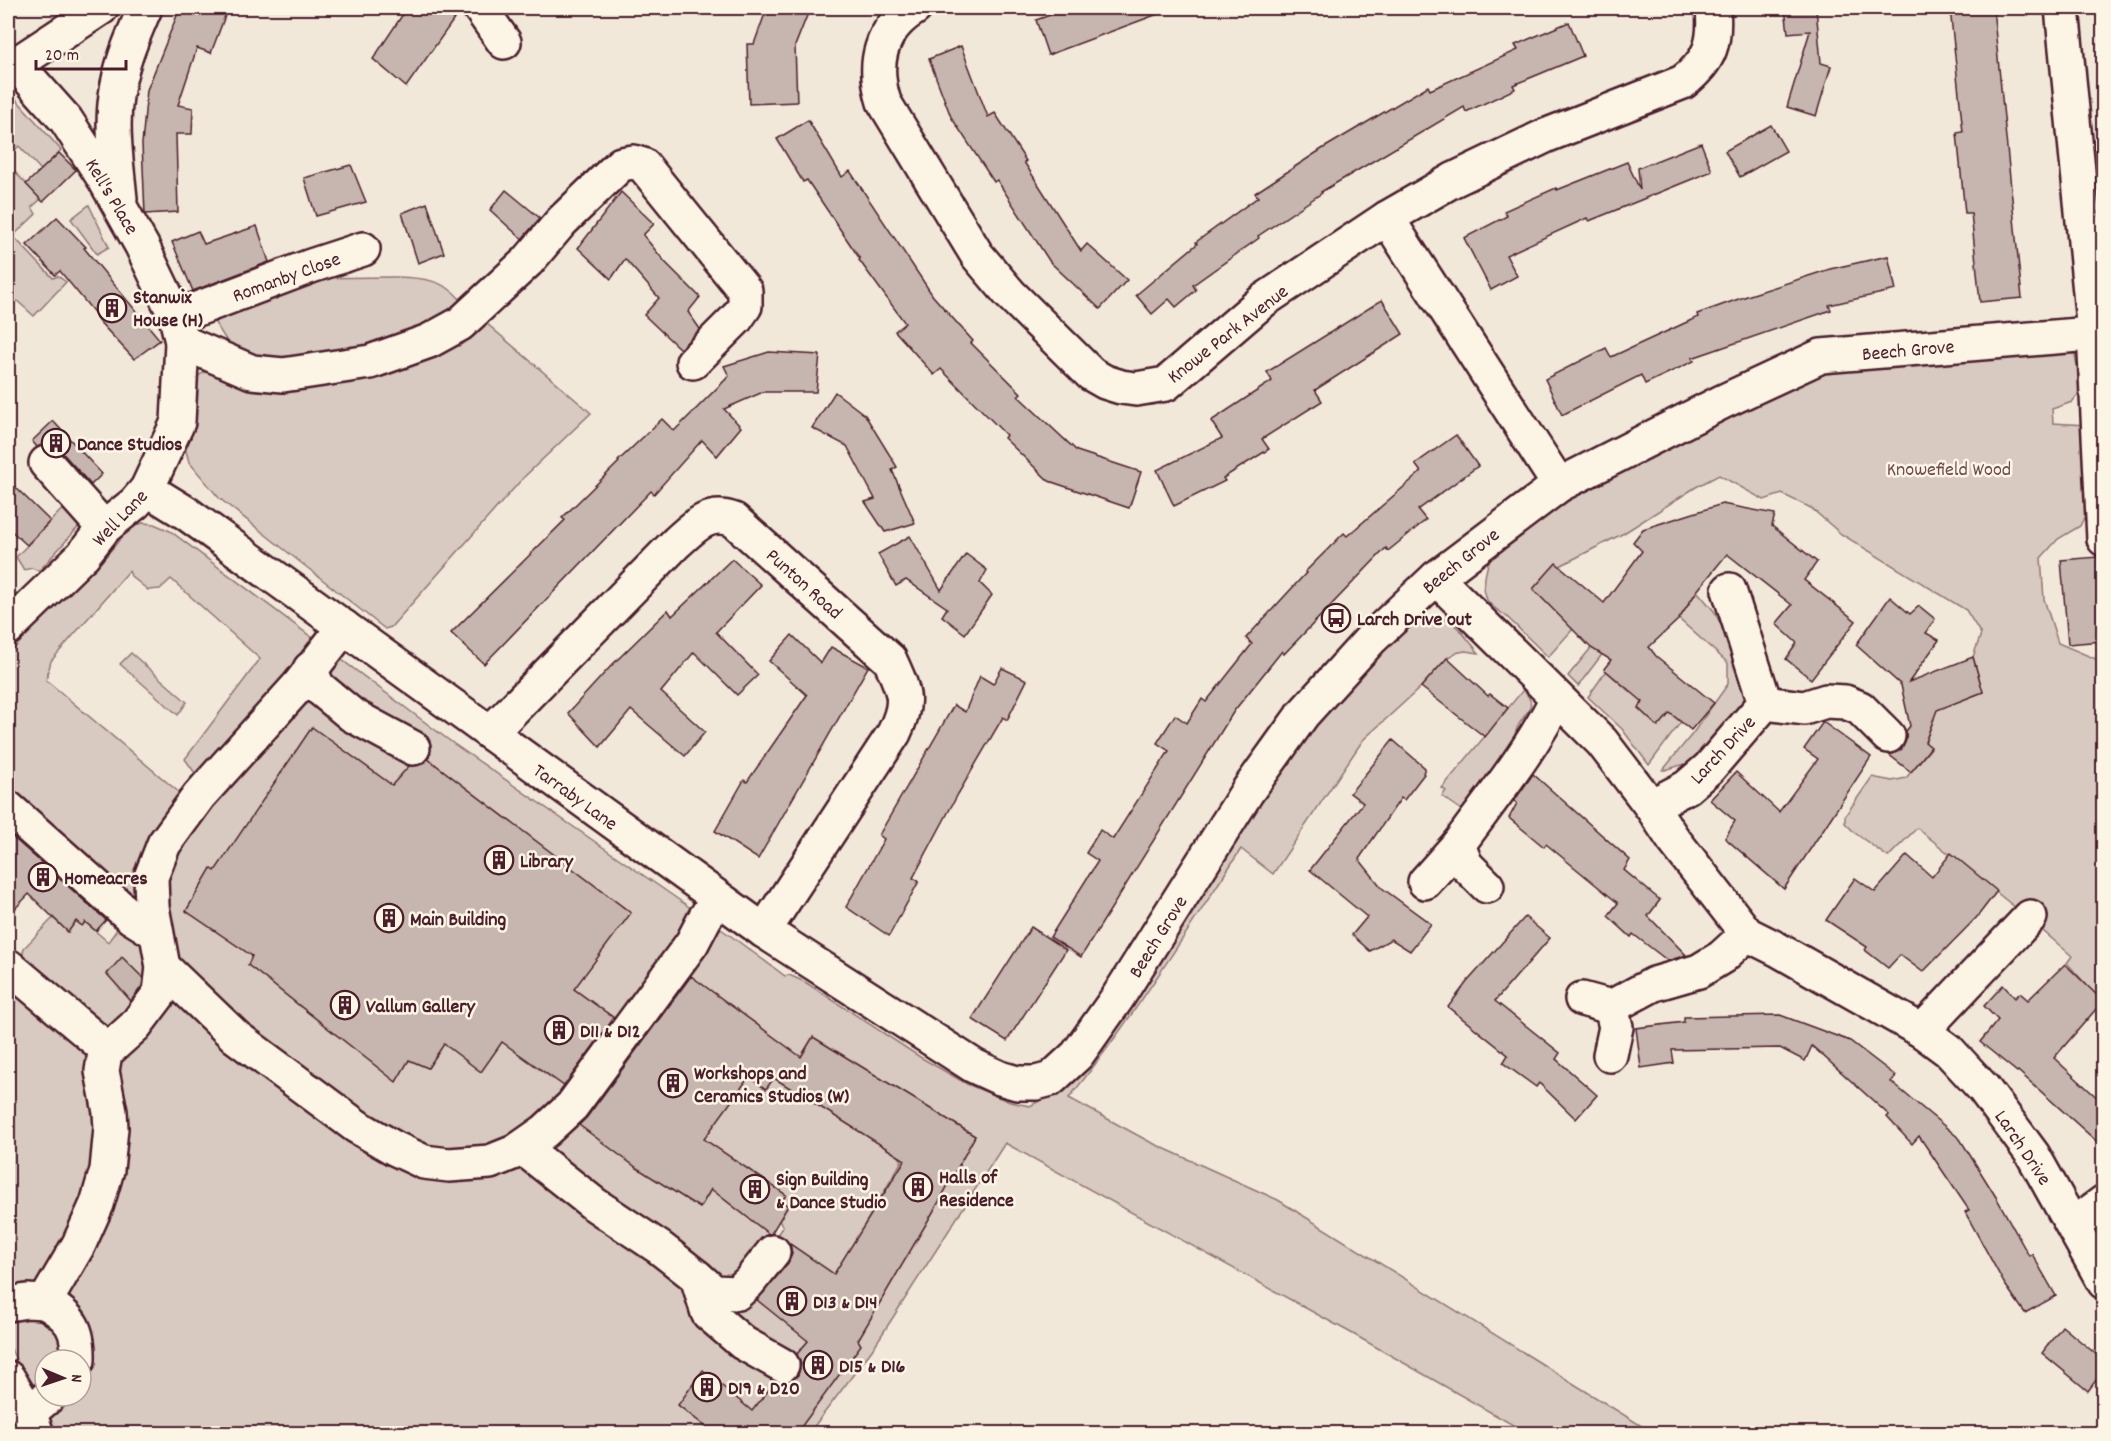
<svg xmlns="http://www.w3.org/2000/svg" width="2111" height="1441" viewBox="0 0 2111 1441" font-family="Dekko,sans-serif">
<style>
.green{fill:#d8cac0;stroke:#917476;stroke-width:1.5;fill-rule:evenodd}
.building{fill:#c7b6af;stroke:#4a1f2b;stroke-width:1.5}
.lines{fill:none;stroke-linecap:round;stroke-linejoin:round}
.minor-casing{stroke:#4a1f2b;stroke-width:38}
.major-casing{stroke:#4a1f2b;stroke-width:38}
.minor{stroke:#fcf5e5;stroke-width:33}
.major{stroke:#fcf5e5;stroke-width:33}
.labels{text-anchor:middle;stroke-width:5;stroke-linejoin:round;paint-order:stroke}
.street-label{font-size:20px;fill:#4a1f2b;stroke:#fcf5e5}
.poi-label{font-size:20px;font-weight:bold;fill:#4a1f2b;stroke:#fcf5e5;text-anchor:start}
.park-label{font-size:20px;fill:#6e4a50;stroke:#fcf5e5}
</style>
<rect width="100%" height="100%" fill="#f1e8da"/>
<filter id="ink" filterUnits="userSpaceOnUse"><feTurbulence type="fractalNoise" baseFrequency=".0167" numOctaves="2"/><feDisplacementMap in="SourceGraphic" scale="12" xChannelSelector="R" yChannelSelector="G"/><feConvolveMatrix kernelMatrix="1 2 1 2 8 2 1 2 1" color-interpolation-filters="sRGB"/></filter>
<g filter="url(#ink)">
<!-- green -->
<g class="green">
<polygon points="8,90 61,150 41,170 19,146 8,157"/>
<polygon points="8,165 41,199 32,207 36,214 13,236 53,278 58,276 66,282 34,316 14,298 8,306"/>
<polygon points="89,205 109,247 97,254 71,219"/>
<path d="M 393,277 C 419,278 443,278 460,299 L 454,309 L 423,335 L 352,353 L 239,360 L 204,306 L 305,278 Z"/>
<polygon points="479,317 591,413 524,477 391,627 385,629 219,498 189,462 181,432 181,406 199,375 215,368 332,360"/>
<polygon points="2074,350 2082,390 2072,402 2052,409 2053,423 2086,425 2090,505 2080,526 2058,539 2041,558 2044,599 2058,643 2103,662 2103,999 2090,989 2067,963 2072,956 2022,913 1917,828 1888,857 1855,833 1845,823 1845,816 1872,777 1892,781 1906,778 1931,748 1925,743 1934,719 1930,712 1983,692 1973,657 1981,634 1966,610 1841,534 1811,508 1782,494 1764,500 1719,475 1696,487 1624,533 1560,566 1573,629 1548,657 1507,617 1492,606 1487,600 1484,590 1485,577 1488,563 1493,557 1553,509 1629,461 1806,372"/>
<polygon points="70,501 81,524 39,571 32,568 24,570 16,557"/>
<path d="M 143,523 L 154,524 L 170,531 L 454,744 L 731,936 L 785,976 L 789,975 L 805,982 L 920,1057 L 967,1084 L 1010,1102 L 1030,1106 L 1066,1087 L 1147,976 L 1302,741 L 1359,673 L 1413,624 L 1423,619 L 1448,619 L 1461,631 L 1479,653 L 1465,651 L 1455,653 L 1447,658 L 1421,687 L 1363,740 L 1273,874 L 1241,849 C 1186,933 1132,1020 1069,1098 L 1150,1142 L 1278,1200 L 1653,1433 L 1527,1433 L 1353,1334 L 1005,1143 L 872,1350 L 809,1433 L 52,1433 L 8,1343 L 8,1003 L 32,974 L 22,957 L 24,948 L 53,918 L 68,931 L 76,921 L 82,926 L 85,922 L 108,942 L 121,924 L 8,824 L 8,655 L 73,585 L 97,567 L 130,527 ZM 129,571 L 131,576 L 148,590 L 160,589 L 171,579 L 260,659 L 185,759 L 195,773 L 181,794 L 46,680 L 51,661 ZM 685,972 L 780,1042 L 766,1089 L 749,1077 L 734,1096 L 695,1131 L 717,1179 L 700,1208 L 637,1168 L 576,1122 ZM 565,983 L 554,1078 L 553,1079 L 515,1051 ZM 813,1037 L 975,1136 L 936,1207 L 871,1317 L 854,1243 L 902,1161 L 898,1155 L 784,1084 ZM 718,1150 L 786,1195 L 782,1201 L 788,1206 L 779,1221 L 783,1226 L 775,1238 L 725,1200 L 735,1184 ZM 787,1242 L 831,1272 L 822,1287 L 778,1255 ZM 45,1360 L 81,1360 L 81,1396 L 45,1396 Z"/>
<polygon points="1697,591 1714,611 1740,663 1750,702 1697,764 1688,763 1665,770 1663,770 1693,733 1728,684 1728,663 1679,619"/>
<polygon points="1610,644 1578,686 1568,676 1591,648"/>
<polygon points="131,653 187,702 178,715 120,664"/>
<polygon points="1606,671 1629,691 1649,696 1638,708 1658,727 1670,713 1681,722 1649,765 1622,729 1588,697"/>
<path d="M 1523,690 C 1539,706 1526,711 1518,726 C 1514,734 1514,744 1509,752 C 1497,773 1478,792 1463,811 L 1442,796 L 1446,791 L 1442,788 Z"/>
</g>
<!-- building -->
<g class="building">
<polygon points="180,8 228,8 211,53 197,48 178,105 193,108 192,134 176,134 178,212 145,214 142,144 147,90"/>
<polygon points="407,8 462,8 406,87 373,59"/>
<polygon points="767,8 810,8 795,46 797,102 749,104 747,44 754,44"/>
<polygon points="1070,8 1165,8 1166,11 1048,55 1036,20"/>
<polygon points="1785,8 1816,8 1821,63 1831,66 1816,116 1787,107 1810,31 1788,33"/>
<polygon points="1950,8 1993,8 2022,298 1980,302 1971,213 1965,213 1957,133 1963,132"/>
<polygon points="1569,22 1583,56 1513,85 1515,89 1466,112 1464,107 1321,192 1322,193 1258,236 1259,238 1193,285 1196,290 1176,307 1169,299 1152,314 1136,295 1197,244 1196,242 1258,197 1255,193 1322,149 1428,86 1430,90 1518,50 1515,45"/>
<polygon points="961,46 988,117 995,113 1026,161 1024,162 1081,251 1087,244 1127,280 1100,309 1050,262 997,180 994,182 951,117 929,59"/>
<polygon points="808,120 842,177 850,171 933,296 973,341 971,343 1021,393 1018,396 1077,451 1141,472 1129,508 1049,481 1004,438 1006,435 941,369 934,375 895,331 905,323 859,260 860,259 807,180 803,182 777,139"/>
<polygon points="1771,125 1786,151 1740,177 1725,151"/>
<polygon points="1701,143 1712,171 1589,221 1587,218 1506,255 1517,276 1491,290 1464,238 1507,216 1504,211 1556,188 1557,190 1627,162 1640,190 1638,168"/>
<polygon points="59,153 76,170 43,202 26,184"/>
<polygon points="351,165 366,202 316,216 304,178"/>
<polygon points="506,190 540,218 522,239 490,210"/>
<polygon points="621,192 654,224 643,235 665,262 700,297 688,312 700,329 680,349 644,315 659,298 625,259 611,279 578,248"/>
<polygon points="427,203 444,253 418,263 402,213"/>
<polygon points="57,217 86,247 84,248 160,340 134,359 96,318 97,316 60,271 55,275 27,245"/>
<polygon points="257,226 269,262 193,291 172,242 198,231 204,244"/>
<polygon points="1888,256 1896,290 1829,305 1831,310 1692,358 1694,361 1645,384 1641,375 1562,415 1545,379 1606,348 1611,357 1698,317 1697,314 1747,296 1830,269"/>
<polygon points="1382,300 1403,334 1315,390 1322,401 1262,439 1269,449 1223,478 1225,481 1174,506 1157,470 1222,438 1211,421 1272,381 1267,372"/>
<polygon points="769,352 820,355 816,392 763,392 724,409 741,427 717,456 702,440 654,494 651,491 484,664 451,633 565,520 562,518 619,462 618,461 662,419 674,431 729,376 724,366"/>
<polygon points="835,392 865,415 897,467 892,470 915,523 885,532 865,502 875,499 847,446 812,428"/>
<polygon points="53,421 102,474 91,485 60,450 51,445 43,445 37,447 32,441"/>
<polygon points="1456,435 1478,466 1418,510 1426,520 1388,551 1386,548 1284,654 1282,651 1234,711 1081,957 1050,937 1098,861 1086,853 1100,830 1113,839 1169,751 1157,743 1175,715 1187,723 1202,699 1206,702 1252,644 1246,638 1306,573 1305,572 1344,533 1347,536 1421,472 1415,464"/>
<polygon points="8,480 50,521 27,545 8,528"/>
<polygon points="1722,504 1775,514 1772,526 1817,562 1804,580 1856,621 1811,679 1786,659 1797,643 1776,624 1792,605 1727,554 1697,591 1679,619 1649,647 1656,656 1714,703 1691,730 1670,713 1658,727 1638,708 1643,702 1604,669 1611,660 1591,648 1533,589 1556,563 1604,603 1642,551 1633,542 1643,529"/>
<polygon points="910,536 941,590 966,554 987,570 980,583 992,595 965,634 942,616 947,608 906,580 896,586 878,554"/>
<polygon points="2098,557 2101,591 2103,591 2103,621 2101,621 2102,641 2068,644 2061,560"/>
<polygon points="732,559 761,585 716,632 758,675 737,695 694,652 661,692 705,732 685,756 631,710 600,747 568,713 611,666 668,610 672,616"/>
<polygon points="1890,597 1910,614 1919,606 1935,619 1926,633 1939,640 1909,682 1973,657 1983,692 1937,710 1925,742 1931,747 1911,772 1888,754 1893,754 1902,749 1906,740 1906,731 1910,726 1901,685 1856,645"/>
<polygon points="792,635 821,663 831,647 868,667 758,859 715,831 744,780 747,782 807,695 769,661"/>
<polygon points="1447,658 1488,696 1490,694 1508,708 1485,737 1421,687"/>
<polygon points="1002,668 1027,680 1007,720 1003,717 958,794 913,878 919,881 889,936 846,907 884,839 879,835 954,705 965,712 980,676 993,684"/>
<polygon points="1823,722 1871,757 1784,889 1725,838 1735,821 1710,800 1736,772 1779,812 1818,759 1804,749"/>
<polygon points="312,727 392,785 409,766 422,764 428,759 631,913 574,989 614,1018 564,1086 502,1042 481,1072 444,1044 428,1068 409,1060 396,1082 248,965 252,956 186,911 211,868 215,871"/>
<polygon points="1393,740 1425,768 1423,773 1424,774 1404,800 1401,798 1359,859 1382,888 1431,924 1410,951 1391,939 1370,951 1352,935 1367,917 1310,870 1363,803 1350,793"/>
<polygon points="1533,774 1630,860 1624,870 1660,900 1648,916 1686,955 1668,961 1633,934 1631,937 1608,916 1618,903 1546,844 1544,847 1509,818 1517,803 1514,801"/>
<polygon points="8,833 106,920 96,931 85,922 82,926 76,921 68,932 29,894 8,916"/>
<polygon points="1951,853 1997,891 1977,917 1923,972 1900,955 1888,968 1865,950 1867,947 1826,920 1855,878 1875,892 1907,855 1932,877"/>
<polygon points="1525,917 1550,938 1495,1001 1560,1053 1556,1059 1597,1095 1576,1119 1539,1083 1536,1087 1503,1063 1508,1055 1448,1007 1467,982"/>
<polygon points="1031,927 1066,950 1007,1041 972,1019"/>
<polygon points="122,957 143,978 142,986 131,1001 107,974"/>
<polygon points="2065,964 2103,1001 2054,1058 2103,1103 2103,1147 2018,1071 2017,1072 1980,1042 1998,1020 1984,1006 2003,985 2015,998 2020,993 2028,1000"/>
<polygon points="691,976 801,1057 813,1037 975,1136 936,1207 858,1340 861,1345 796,1434 715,1434 678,1405 703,1370 752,1411 775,1382 783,1384 791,1381 798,1375 801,1364 797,1354 808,1341 757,1300 788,1263 792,1254 790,1244 834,1274 905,1160 774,1078 766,1089 749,1077 704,1139 786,1195 782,1201 788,1206 771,1234 769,1234 711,1189 700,1208 637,1168 579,1125 587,1117"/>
<polygon points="1780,1015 1850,1041 1896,1076 1891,1082 1960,1139 1996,1197 2029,1256 2032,1254 2056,1296 2025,1313 2004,1283 1965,1212 1969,1210 1919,1136 1912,1144 1887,1117 1889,1115 1812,1046 1805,1061 1780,1048 1672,1050 1674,1063 1641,1068 1636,1028 1684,1022 1684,1017"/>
<polygon points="2062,1326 2103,1360 2103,1371 2088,1391 2042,1353"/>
</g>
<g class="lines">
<!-- minor casing -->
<g class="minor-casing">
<g id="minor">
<polyline points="480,8 504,42"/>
<path d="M 915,8 C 880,29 872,64 884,102 L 977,255 L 1010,294 L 1091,374 L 1105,382 L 1121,387 L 1136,389 L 1166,384 L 1264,300 L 1387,218 L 1453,180 L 1545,136 L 1683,82 C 1711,60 1716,42 1713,8"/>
<polyline points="2062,8 2094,333 2104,539"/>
<polyline points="8,60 16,64 66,120 105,180 142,246 176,317 182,342 178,422 147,489 135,503 104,528 83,555 8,628"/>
<polyline points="16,64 101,8"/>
<path d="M 120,199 C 117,166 111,130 116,96 C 120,65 133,36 145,8"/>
<polyline points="1387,218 1559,485"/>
<polyline points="176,317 311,266 363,249"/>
<polyline points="182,342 252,372 283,375 370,362 429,341 460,324 528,261 561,222 621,164 633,162 643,165 745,291 745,306 736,319 693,362"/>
<polyline points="46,463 104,528"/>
<polyline points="147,489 186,513 764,931 974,1066 1000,1078 1017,1083 1036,1083 1051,1079 1077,1055 1118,997 1247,792 1303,714 1371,639 1436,578 1559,485 1722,402 1821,356 2104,333"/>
<polyline points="1436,578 1602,742 1651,806 1673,839 1747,934 1777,949 1922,1031 1949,1051 1984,1089 2033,1155 2104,1282"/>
<polyline points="1729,590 1765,703"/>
<polyline points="310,669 318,687 352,715 413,748"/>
<path d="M 490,733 L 676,543 C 694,527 708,510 734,520 L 890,660 C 904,692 910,700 894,733 L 764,931"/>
<polyline points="1651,806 1687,787 1709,768 1765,703 1804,708 1826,701 1845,702 1860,708 1888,736"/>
<polyline points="8,808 131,917 155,932"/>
<polyline points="1425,882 1458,845"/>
<path d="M 1487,886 L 1466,865 L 1458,845 C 1492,798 1531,751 1557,698"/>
<polyline points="8,966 108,1050"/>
<polyline points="163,967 236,1037 356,1126 394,1148 424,1162 449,1165 490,1162 515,1152 545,1131 572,1106 692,943 705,918 718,898"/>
<polyline points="1582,999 1611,1007 1654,984 1699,971 1722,957 1747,934"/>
<polyline points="1922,1031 2030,917"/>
<polyline points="1610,1055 1616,1027 1611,1007"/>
<polyline points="523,1148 594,1204 660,1248 697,1277 708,1313 743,1343 782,1365"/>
<polyline points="2073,1225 2104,1202"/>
<polyline points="697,1277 714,1292 737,1293 749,1282 773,1252"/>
<path d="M 45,1302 C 71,1317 79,1329 78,1360"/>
<polyline points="8,1304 27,1301 45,1302 79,1244 97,1204 107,1170 111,1128 110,1112 102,1071 105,1053 135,1026 160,993 163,967 152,907 151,877 164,844 199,796 299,685 344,627"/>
<polyline points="29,1413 49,1396"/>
</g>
</g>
<!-- major casing -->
<g class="major-casing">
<polyline id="major" points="8,1378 29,1413 37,1434"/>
</g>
<!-- minor -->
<use href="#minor" class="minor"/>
<!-- major -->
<use href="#major" class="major"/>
</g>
</g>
<!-- icons -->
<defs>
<g id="building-ring" transform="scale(1.5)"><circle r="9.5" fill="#fcf5e5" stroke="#4a1f2b" stroke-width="1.5"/><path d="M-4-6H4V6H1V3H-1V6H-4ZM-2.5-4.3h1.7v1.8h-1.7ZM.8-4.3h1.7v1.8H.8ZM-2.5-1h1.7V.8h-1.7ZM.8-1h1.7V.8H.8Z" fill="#4a1f2b"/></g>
<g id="bus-ring" transform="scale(1.5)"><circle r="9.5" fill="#fcf5e5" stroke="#4a1f2b" stroke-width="1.5"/><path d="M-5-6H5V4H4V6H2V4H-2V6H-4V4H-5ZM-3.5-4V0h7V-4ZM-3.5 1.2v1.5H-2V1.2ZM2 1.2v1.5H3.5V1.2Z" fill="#4a1f2b"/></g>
</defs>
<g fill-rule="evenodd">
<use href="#building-ring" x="112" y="308"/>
<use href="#building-ring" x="56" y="443"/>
<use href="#bus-ring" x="1336" y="618"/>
<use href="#building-ring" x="499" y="860"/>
<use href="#building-ring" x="43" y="877"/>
<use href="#building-ring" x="389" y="918"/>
<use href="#building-ring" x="345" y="1005"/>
<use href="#building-ring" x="559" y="1030"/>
<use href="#building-ring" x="673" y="1083"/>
<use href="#building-ring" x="918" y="1187"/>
<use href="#building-ring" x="755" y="1189"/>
<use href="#building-ring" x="792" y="1301"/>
<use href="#building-ring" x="818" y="1365"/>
<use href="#building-ring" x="707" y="1387"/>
</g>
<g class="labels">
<!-- street labels -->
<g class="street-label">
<text transform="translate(113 196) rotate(59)" y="7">Kell's Place</text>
<text transform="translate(286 276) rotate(-20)" y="7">Romanby Close</text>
<text transform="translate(1227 333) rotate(-38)" y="7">Knowe Park Avenue</text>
<text transform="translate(1908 349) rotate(-5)" y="7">Beech Grove</text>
<text transform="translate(119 517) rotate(-46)" y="7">Well Lane</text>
<text transform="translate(1460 560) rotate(-39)" y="7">Beech Grove</text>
<text transform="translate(805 583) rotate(42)" y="7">Punton Road</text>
<text transform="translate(1722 749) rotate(-47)" y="7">Larch Drive</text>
<text transform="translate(576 796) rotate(36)" y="7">Tarraby Lane</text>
<text transform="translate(1157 936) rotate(-58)" y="7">Beech Grove</text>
<text transform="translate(2024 1147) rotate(56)" y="7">Larch Drive</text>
</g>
<!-- poi labels -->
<g class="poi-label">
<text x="133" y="303">Stanwix<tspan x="133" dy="23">House (H)</tspan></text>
<text x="77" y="450">Dance Studios</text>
<text x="1357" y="625">Larch Drive out</text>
<text x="520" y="867">Library</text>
<text x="64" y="884">Homeacres</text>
<text x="410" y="925">Main Building</text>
<text x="366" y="1012">Vallum Gallery</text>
<text x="580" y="1037">D11 &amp; D12</text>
<text x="694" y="1079">Workshops and<tspan x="694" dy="23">Ceramics Studios (W)</tspan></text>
<text x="939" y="1183">Halls of<tspan x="939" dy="23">Residence</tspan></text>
<text x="776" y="1185">Sign Building<tspan x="776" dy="23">&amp; Dance Studio</tspan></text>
<text x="813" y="1308">D13 &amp; D14</text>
<text x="839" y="1372">D15 &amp; D16</text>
<text x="728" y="1394">D19 &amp; D20</text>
</g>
<!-- park labels -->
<g class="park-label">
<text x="1949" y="475">Knowefield Wood</text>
</g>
</g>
<!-- margin -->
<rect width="2111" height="1441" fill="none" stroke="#fcf5e5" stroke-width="30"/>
<rect x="15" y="15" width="2081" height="1411" fill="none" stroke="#4a1f2b" stroke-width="2" filter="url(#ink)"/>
<!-- north arrow -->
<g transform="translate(63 1378) rotate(92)"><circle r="28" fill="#fcf5e5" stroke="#b59f9b" stroke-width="1.5"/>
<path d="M0-4.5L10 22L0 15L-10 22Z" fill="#4a1f2b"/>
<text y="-9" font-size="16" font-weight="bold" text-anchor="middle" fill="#4a1f2b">N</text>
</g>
<!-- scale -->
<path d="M36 60v9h90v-9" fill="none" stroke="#4a1f2b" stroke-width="3"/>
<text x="45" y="60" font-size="18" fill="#4a1f2b" stroke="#fcf5e5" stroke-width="4.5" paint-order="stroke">20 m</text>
</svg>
